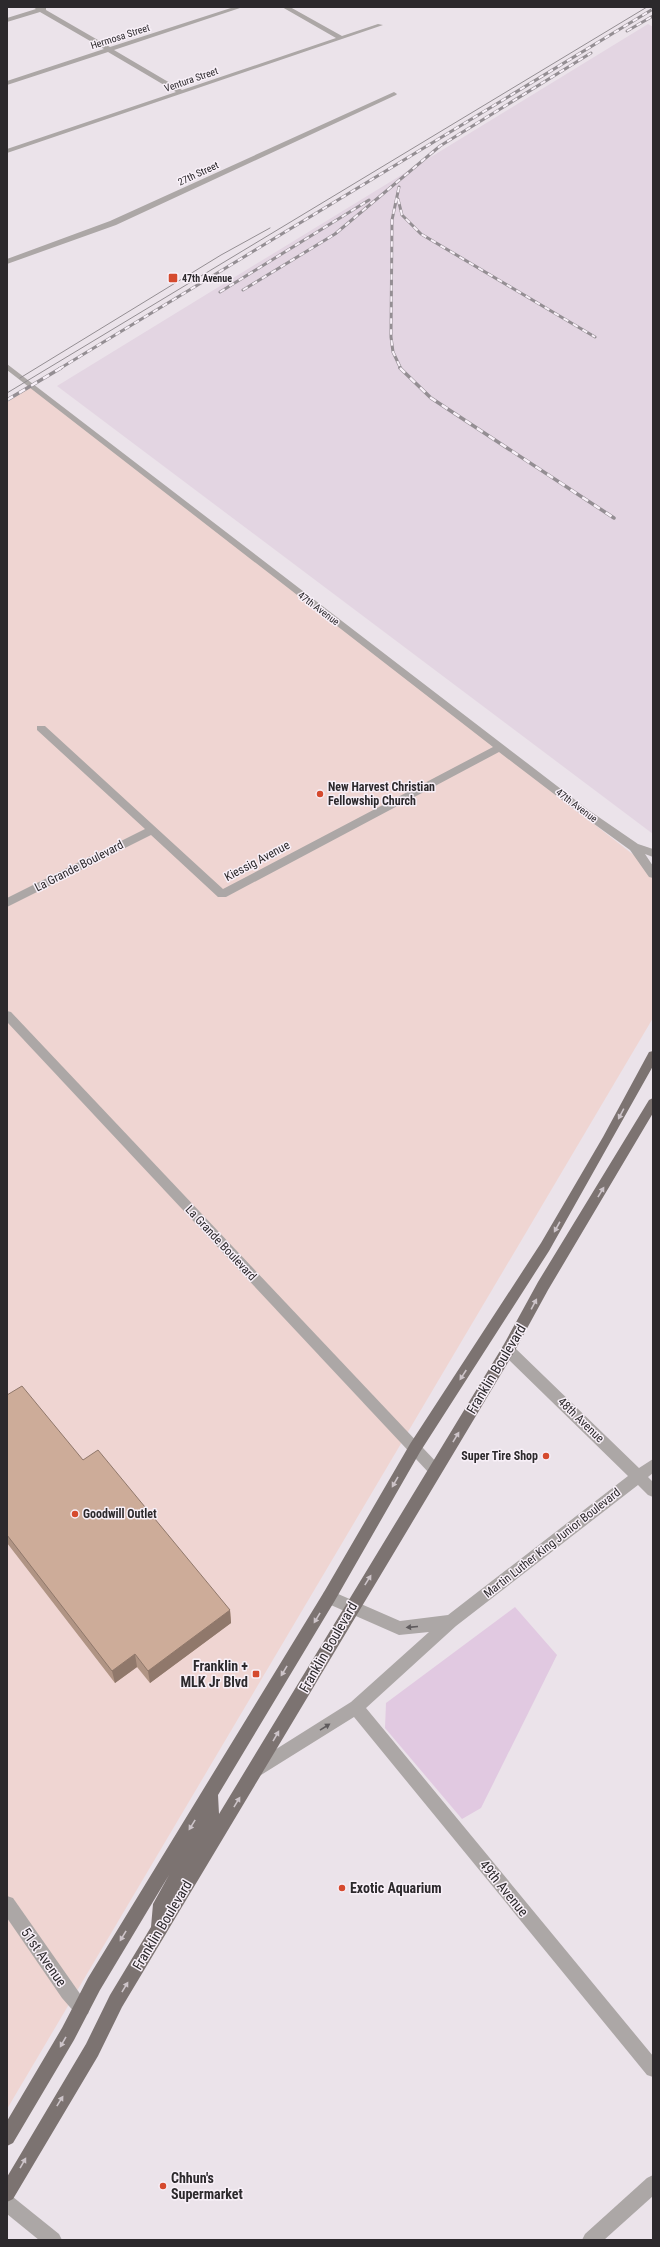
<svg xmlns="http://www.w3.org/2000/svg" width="660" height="2247" viewBox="0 0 660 2247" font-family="'Roboto Condensed',sans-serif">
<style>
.commercial{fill:#efd5d2}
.built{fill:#e3d5e2}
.green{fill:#e1c9e1}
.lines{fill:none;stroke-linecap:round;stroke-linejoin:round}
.minor{fill:#aca7a6;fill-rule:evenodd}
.major{fill:#7c7371;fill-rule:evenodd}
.tram{stroke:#948e93;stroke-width:1}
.rail-far1-casing{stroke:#948e93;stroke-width:3}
.rail-casing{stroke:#948e93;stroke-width:3.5}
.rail-far1{stroke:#f8f0f8;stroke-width:2;stroke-dasharray:5.5;stroke-linecap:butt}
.rail{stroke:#f8f0f8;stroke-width:2.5;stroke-dasharray:7;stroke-linecap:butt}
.wall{fill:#b09484}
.shaded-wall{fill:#90786b}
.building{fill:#cdac99;stroke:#90786b}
.oneway{fill:#cdc4c9}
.oneway2{fill:#5f5b5d}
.poi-dot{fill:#d54a2e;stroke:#f8f0f8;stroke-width:1.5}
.labels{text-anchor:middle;stroke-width:3;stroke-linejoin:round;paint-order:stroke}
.far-street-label{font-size:10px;fill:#2c292c;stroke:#f8f0f8}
.far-poi-label{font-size:10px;font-weight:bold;fill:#2c292c;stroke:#f8f0f8;text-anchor:start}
.poi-label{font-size:12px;font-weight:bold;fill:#2c292c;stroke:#f8f0f8;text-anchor:start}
.street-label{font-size:12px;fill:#2c292c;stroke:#f8f0f8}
.near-street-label{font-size:14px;fill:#2c292c;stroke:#f8f0f8}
.near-poi-label{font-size:14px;font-weight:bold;fill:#2c292c;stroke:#f8f0f8;text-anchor:start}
</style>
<rect width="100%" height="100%" fill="#ebe3ea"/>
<!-- commercial -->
<polygon class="commercial" points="32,386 653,870 653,1018 7,2109 7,402"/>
<!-- built -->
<polygon class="built" points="648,24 653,27 653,834 57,386"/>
<!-- green -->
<polygon class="green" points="515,1607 557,1655 481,1808 462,1819 385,1728 386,1703"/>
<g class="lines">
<!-- minor -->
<g class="minor">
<polygon points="33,7 46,8 46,10 110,47 234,7 243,7 114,50 182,90 336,38 282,7 290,7 342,36 378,24 383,25 7,153 7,149 176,92 108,52 7,85 7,81 104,49 40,12 7,22 7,18 36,9"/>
<polygon points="394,92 397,94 396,95 116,225 7,264 7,259 110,221"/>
<polygon points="7,364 587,809 638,844 653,849 653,857 645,854 653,866 653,878 649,877 630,850 579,813 499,752 226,897 218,897 151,835 7,907 7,898 145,829 37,730 37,726 45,726 223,889 493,747 7,370"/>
<polygon points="7,1011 11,1012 440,1466 442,1470 440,1474 435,1476 430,1474 7,1022"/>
<polygon points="508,1344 513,1346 639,1468 653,1459 653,1473 648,1477 653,1482 653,1497 648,1495 638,1485 456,1626 366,1708 653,2056 653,2077 647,2075 354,1717 261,1775 256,1778 251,1775 248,1770 251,1765 351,1702 429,1632 399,1635 324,1602 322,1597 324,1592 329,1590 400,1621 448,1615 628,1476 503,1354 501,1350 503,1346"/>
<polygon points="7,1896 13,1898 90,2008 88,2014 82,2016 76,2014 62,1998 7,1918"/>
<polygon points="653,2175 653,2196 604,2240 582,2240 585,2234 647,2178"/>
<polygon points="7,2194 13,2197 59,2234 62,2240 39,2240 7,2214"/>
</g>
<!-- major -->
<polygon class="major" points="653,1051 653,1066 549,1251 420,1452 334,1602 218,1795 219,1814 503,1346 538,1282 649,1100 653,1098 653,1113 548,1290 513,1354 122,2007 98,2056 13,2199 7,2202 7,2177 86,2044 110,1995 151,1927 153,1904 169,1875 100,1990 74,2040 13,2143 7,2146 7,2121 62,2028 88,1978 324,1592 410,1444 541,1243 603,1137 649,1052"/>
<!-- tram -->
<g class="tram">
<polyline points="20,378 221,255 270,228"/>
<polyline points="7,393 647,7"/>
</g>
<!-- rail-far1 casing -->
<g class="rail-far1-casing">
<g id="rail-far1">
<polyline points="627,31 653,16"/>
<polyline points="399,187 392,220 391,337 393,352 401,369"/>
<polyline points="398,199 402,215 421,234 595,337"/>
<polyline points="243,290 335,234 440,146 591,53"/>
<polyline points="220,292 369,200"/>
<polyline points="59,369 653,9"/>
</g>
</g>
<!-- rail casing -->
<g class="rail-casing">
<g id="rail">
<polyline points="400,368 431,398 614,518"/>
<polyline points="7,400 61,368"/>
</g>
</g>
<!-- rail-far1 -->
<use href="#rail-far1" class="rail-far1"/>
<!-- rail -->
<use href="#rail" class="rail"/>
</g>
<!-- wall -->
<polygon class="wall" points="7,1395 83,1460 230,1610 231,1623 150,1683 137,1667 115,1683 7,1543"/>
<!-- shaded-wall -->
<g class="shaded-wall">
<polygon points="230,1610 231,1623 150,1683 148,1671"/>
<polygon points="135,1654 137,1667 115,1683 112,1671"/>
</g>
<!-- building -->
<polygon class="building" points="22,1386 83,1460 98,1450 230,1610 148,1671 135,1654 112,1671 7,1535 7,1395"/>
<!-- one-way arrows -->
<defs><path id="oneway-solid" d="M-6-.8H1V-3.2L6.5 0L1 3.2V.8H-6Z"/></defs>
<g class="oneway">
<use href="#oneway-solid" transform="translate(621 1114) rotate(118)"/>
<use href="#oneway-solid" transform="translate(601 1192) rotate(-59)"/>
<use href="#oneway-solid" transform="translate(557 1227) rotate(119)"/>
<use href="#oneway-solid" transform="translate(534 1304) rotate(-62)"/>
<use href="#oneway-solid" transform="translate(463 1375) rotate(123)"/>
<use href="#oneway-solid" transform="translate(456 1437) rotate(-59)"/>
<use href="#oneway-solid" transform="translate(395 1482) rotate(120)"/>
<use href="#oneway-solid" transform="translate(368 1580) rotate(-58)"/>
<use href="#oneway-solid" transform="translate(317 1618) rotate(121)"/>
<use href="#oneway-solid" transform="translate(284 1671) rotate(121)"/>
<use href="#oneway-solid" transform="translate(276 1736) rotate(-60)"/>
<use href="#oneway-solid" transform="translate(237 1802) rotate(-59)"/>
<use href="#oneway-solid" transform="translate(192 1825) rotate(122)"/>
<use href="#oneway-solid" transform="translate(123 1936) rotate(121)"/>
<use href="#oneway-solid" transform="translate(125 1987) rotate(-59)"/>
<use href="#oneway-solid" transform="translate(63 2042) rotate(120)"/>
<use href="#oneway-solid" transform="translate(60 2101) rotate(-58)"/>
<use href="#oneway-solid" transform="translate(23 2163) rotate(-60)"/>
</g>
<g class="oneway2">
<use href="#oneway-solid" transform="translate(412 1627) rotate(175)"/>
<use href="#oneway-solid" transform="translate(325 1727) rotate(-32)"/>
</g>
<!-- markers -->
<g class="poi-dot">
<rect x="168" y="273" width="10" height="10" rx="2"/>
<circle cx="320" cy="794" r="4"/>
<circle cx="546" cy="1456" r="4"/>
<circle cx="75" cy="1514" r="4"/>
<rect x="252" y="1670" width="8" height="8" rx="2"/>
<circle cx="342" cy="1888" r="4"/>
<circle cx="163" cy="2186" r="4"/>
</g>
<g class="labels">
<!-- far-street labels -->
<g class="far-street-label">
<text transform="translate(120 36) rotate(-18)" y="4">Hermosa Street</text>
<text transform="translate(191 79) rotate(-19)" y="4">Ventura Street</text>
<text transform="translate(198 173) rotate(-25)" y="4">27th Street</text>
<text transform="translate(319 608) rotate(37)" y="4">47th Avenue</text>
<text transform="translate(577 805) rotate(37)" y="4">47th Avenue</text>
</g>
<!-- far-poi labels -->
<g class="far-poi-label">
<text x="182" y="282">47th Avenue</text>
</g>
<!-- poi labels -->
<g class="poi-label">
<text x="328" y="791">New Harvest Christian<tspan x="328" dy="14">Fellowship Church</tspan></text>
<text x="538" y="1460" text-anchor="end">Super Tire Shop</text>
<text x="83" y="1518">Goodwill Outlet</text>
</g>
<!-- street labels -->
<g class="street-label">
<text transform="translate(257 861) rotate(-28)" y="4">Kiessig Avenue</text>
<text transform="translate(79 866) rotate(-27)" y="4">La Grande Boulevard</text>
<text transform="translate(221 1243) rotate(47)" y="4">La Grande Boulevard</text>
<text transform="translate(581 1420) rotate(44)" y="4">48th Avenue</text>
<text transform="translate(552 1543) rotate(-38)" y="4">Martin Luther King Junior Boulevard</text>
</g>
<!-- near-street labels -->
<g class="near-street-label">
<text transform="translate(496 1369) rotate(-59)" y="5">Franklin Boulevard</text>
<text transform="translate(328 1647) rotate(-60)" y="5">Franklin Boulevard</text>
<text transform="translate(504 1888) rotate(51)" y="5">49th Avenue</text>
<text transform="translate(162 1925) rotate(-59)" y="5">Franklin Boulevard</text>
<text transform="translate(44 1957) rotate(55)" y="5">51st Avenue</text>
</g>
<!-- near-poi labels -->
<g class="near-poi-label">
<text x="248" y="1671" text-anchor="end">Franklin +<tspan x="248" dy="16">MLK Jr Blvd</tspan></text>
<text x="350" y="1893">Exotic Aquarium</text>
<text x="171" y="2183">Chhun's<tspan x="171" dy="16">Supermarket</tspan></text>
</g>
</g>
<!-- border -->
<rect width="660" height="2247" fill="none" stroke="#2c292c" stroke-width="16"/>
</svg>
